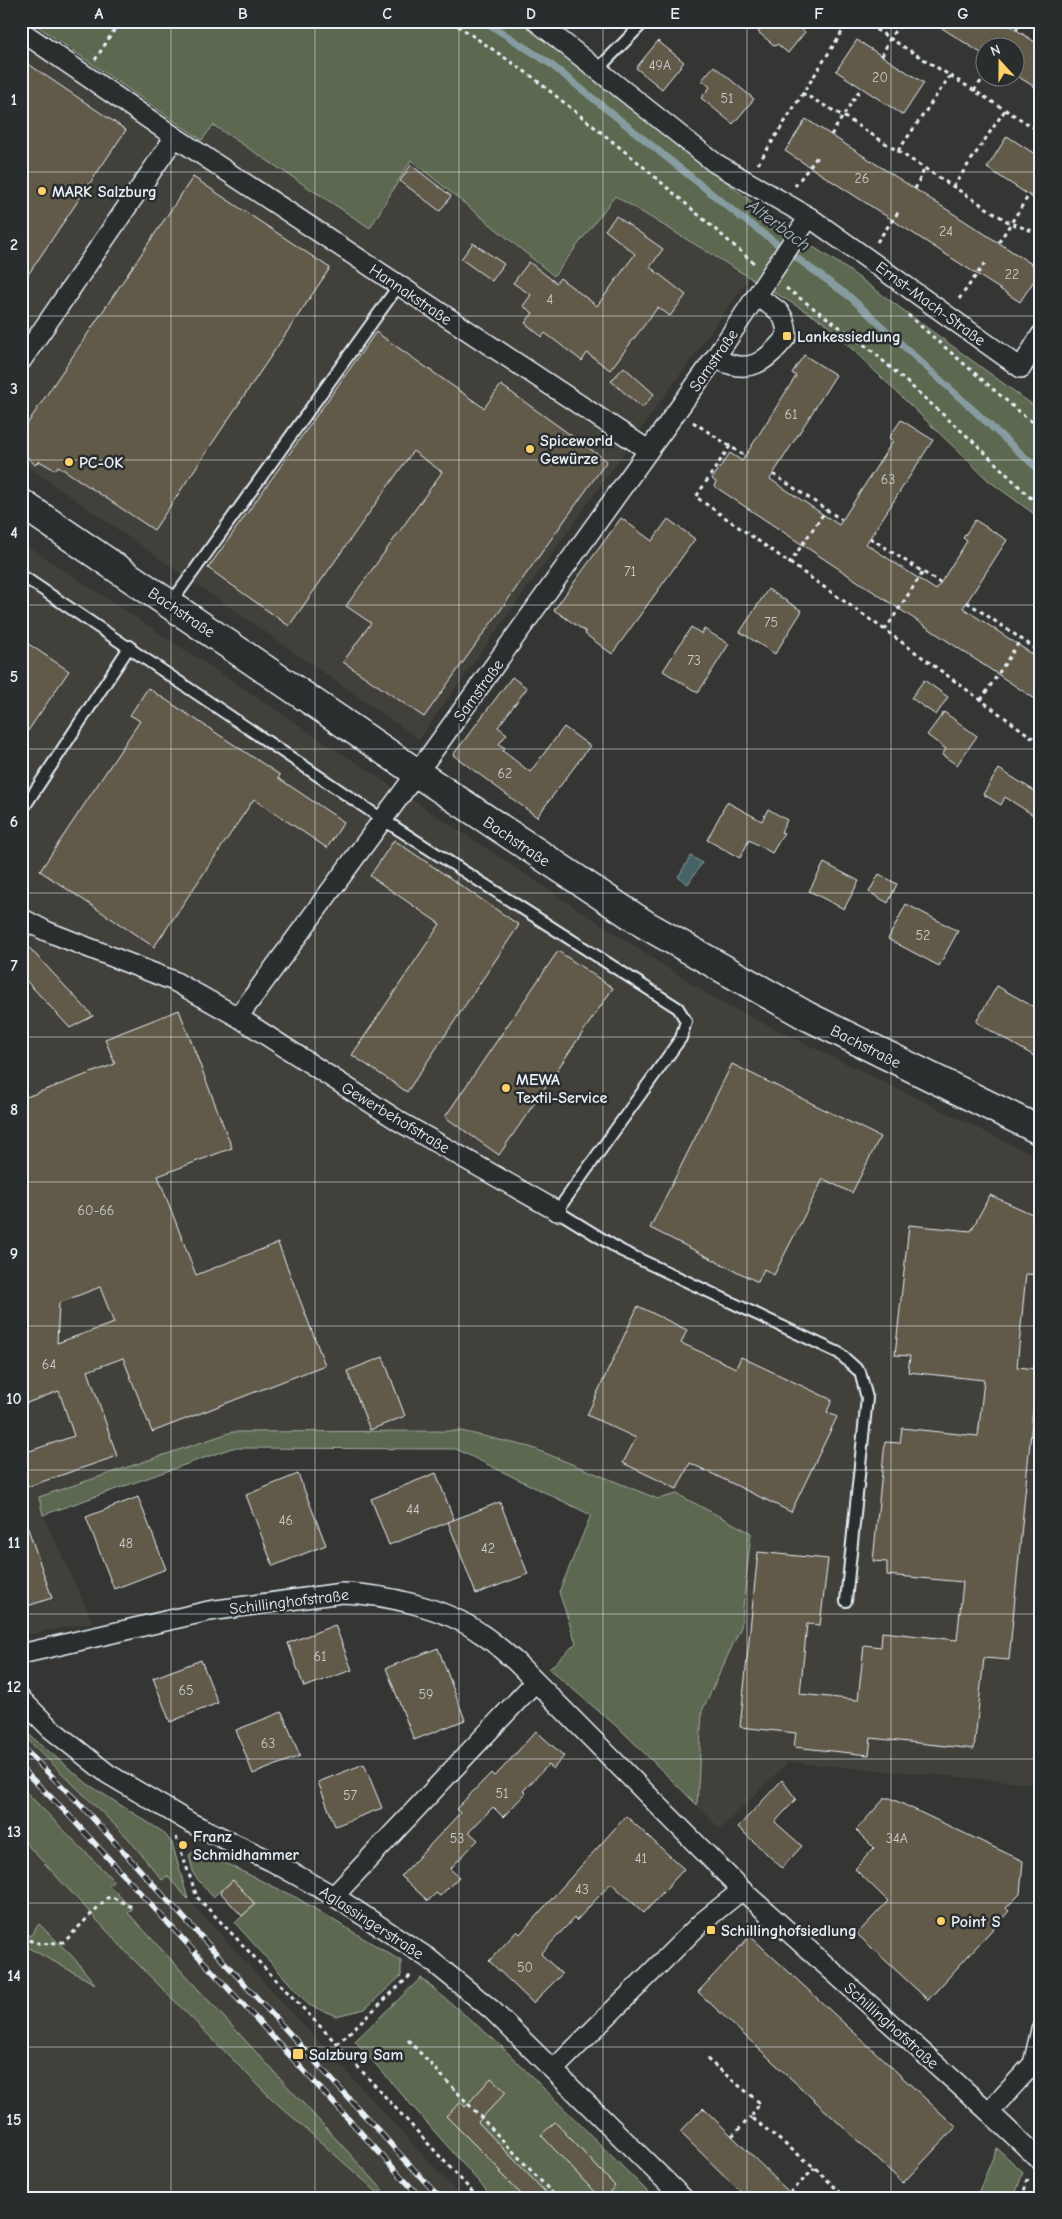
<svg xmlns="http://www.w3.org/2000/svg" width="1062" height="2219" viewBox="0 0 1062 2219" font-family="'Comic Neue',sans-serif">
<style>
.built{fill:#42413b}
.green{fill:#5c674f;stroke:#a2aca4}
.water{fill:#456366;stroke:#869ca0}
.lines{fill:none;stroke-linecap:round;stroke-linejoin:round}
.stream{stroke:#869ca0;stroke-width:7}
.building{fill:#625a4a;stroke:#e8f1f8;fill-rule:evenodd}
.lane-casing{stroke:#e8f1f8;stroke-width:14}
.street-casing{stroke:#e8f1f8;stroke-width:22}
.secondary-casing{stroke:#e8f1f8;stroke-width:31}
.path{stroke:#e8f1f8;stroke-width:3;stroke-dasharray:4 4;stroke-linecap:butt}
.lane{stroke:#2a2d2e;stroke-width:10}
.street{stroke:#2a2d2e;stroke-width:19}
.secondary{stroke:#2a2d2e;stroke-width:28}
.rail-casing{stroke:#e8f1f8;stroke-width:5.5}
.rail{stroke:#2a2d2e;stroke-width:4;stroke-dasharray:11;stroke-linecap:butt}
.grid{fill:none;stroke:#e8f1f8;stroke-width:1;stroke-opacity:0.55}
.poi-dot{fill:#ffd166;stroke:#2a2d2e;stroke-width:2}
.labels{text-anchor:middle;stroke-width:5;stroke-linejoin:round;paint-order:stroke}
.number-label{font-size:14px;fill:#c6cbcc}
.poi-label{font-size:16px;font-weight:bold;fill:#e8f1f8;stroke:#2a2d2e;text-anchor:start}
.street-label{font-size:16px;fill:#e8f1f8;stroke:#2a2d2e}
.water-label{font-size:18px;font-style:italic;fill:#a7b8be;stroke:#2a2d2e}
.neatline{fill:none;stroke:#e8f1f8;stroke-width:2}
.grid-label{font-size:16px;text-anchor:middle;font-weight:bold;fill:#e8f1f8}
</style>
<rect width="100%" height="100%" fill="#353634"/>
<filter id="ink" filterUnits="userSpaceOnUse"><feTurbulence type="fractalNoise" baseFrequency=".02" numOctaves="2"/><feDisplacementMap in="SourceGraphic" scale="10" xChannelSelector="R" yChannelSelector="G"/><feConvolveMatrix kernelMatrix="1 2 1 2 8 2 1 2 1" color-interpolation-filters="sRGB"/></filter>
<g filter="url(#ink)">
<!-- built -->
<g class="built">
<polygon points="21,21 30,21 202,140 213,125 370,228 411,160 554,276 615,196 749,278 419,739 21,462"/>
<polygon points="21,542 716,1000 1041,1159 1041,1784 788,1762 720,1829 697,1805 702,1711 741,1627 677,1495 659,1499 530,1447 461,1431 232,1432 39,1497 43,1515 93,1622 21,1636"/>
<polygon points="21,1733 129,1839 162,1879 167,1876 462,2198 21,2198"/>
</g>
<!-- green -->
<g class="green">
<polygon points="30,21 523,21 786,229 847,269 1041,411 1041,519 989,481 825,323 615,196 554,276 411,160 370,228 213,125 202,140"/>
<polygon points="461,1431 530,1447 658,1499 677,1494 751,1533 741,1627 702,1711 697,1805 621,1730 549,1669 576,1643 559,1592 591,1515 456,1449 232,1448 43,1515 39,1497 232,1432"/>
<polygon points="21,1728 89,1785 163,1832 172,1843 188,1899 167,1876 162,1880 129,1839 21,1733"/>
<polygon points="21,1787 114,1881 109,1885 132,1909 128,1913 383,2190 378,2193 272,2099 132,1958 21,1838"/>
<polygon points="196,1849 297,1898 401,1961 401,1976 365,2009 336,2016 309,2005 235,1923 255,1904 233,1880 213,1897 194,1875 189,1855"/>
<polygon points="39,1924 72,1956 95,1984 27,1947 25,1938 21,1936 21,1929 30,1936"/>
<polygon points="421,1978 498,2043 654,2198 493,2198 355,2041"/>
<polygon points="997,2148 1023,2172 1014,2198 976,2198"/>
</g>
<!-- water -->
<polygon class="water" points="691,856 702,863 688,884 678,877"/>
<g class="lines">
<!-- stream -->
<polyline class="stream" points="484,21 549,63 742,218 850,297 1041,472"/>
</g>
<!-- building -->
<g class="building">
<polygon points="767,21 792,21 805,32 788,53 777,44 775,46 758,32"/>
<polygon points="931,21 1003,21 1041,46 1041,91 1014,74 1014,48 984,48 984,55"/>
<polygon points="857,40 924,83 903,115 836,71"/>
<polygon points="658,41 684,62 662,89 636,68"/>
<polygon points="21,59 126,130 21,285"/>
<polygon points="714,66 754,99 733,124 701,98 710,87 702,80"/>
<polygon points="806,119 1041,270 1020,302 785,151"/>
<polygon points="1007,136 1041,158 1041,203 987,168"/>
<polygon points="411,165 451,196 440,211 400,181"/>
<polygon points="193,177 330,268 154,530 58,466 55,470 39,461 35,465 21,450 21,433"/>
<polygon points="616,216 663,249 650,267 686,295 670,316 658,307 610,370 587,353 582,361 545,333 542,337 525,323 533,313 523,306 531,295 513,283 529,262 556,283 560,278 597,306 635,254 605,230"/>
<polygon points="473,243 504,264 492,281 461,259"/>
<polygon points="376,332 484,408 501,385 607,461 424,717 343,662 371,623 346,606 442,472 413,451 289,626 208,568"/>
<polygon points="804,355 836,375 770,479 839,525 893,441 889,438 901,420 933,440 866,544 936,590 967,541 963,538 975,520 1007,540 963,608 1041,660 1041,703 714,486 716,482 712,479 730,453 742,461 796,376 792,373"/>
<polygon points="624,367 654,394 642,408 611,381"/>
<polygon points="621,518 652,541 668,519 695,539 612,654 585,634 586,632 554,610"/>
<polygon points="768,589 802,611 775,654 740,632"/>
<polygon points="691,627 702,634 704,629 729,644 698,693 663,671"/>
<polygon points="21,639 69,671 21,741"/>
<polygon points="512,677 527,688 498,727 507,734 499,744 505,748 503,751 530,772 564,727 590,746 537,817 453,755"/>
<polygon points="924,680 948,697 936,715 911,698"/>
<polygon points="148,688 280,775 278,778 344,822 327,848 254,799 154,947 40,871 140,721 130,715"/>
<polygon points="944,712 977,736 957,765 942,755 946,749 927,735"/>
<polygon points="999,769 1041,795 1041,820 1005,797 1001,805 983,794"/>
<polygon points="727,802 762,821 768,809 787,820 781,832 784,833 772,853 749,840 740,858 707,840"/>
<polygon points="394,840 519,925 407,1092 352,1055 440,924 370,876"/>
<polygon points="824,863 859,881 844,909 809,891"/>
<polygon points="879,874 897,884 888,903 869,892"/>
<polygon points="906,904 958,931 939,966 888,939"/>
<polygon points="21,939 93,1016 70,1028 21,975"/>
<polygon points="558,951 613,988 499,1155 445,1117"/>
<polygon points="997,986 1041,1011 1041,1060 976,1022"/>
<path d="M 179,1010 L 232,1148 L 158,1176 L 196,1275 L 278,1243 L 325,1365 L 152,1432 L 123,1358 L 88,1371 L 117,1456 L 21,1489 L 21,1454 L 74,1436 L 59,1391 L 21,1405 L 21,1099 L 115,1064 L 105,1039 ZM 100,1287 L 114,1323 L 57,1343 L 59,1303 Z"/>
<polygon points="732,1064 880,1137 852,1193 823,1179 774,1275 764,1269 758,1282 650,1228"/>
<polygon points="990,1195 1041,1218 1041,1275 1026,1274 1017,1367 1037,1369 1009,1660 984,1658 974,1749 871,1738 869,1755 794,1747 796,1733 740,1727 758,1552 828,1559 820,1625 807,1624 800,1694 858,1700 864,1645 881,1647 882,1632 957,1640 963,1582 887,1575 887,1562 873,1561 885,1442 900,1443 902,1428 978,1436 984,1380 908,1372 910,1356 895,1355 909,1225 971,1231"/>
<polygon points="638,1306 687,1330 681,1343 736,1368 741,1357 832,1400 827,1412 837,1417 791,1512 690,1463 677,1489 623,1463 636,1438 587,1415"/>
<polygon points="383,1357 405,1416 370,1430 347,1371"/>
<polygon points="436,1473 454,1520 389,1545 371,1499"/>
<polygon points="298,1474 326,1545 273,1566 246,1495"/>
<polygon points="138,1497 166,1569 114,1589 86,1517"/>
<polygon points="500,1502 528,1574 476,1594 448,1522"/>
<polygon points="24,1517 52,1598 21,1608 21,1518"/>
<polygon points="335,1625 352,1670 304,1687 288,1643"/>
<polygon points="438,1648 465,1720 414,1740 386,1668"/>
<polygon points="201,1660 218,1703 170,1722 153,1678"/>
<polygon points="282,1712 300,1756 253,1774 236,1730"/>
<polygon points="536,1731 564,1756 553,1769 548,1765 523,1791 526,1793 503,1817 493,1807 469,1832 478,1840 450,1869 459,1877 440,1896 436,1893 428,1901 401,1876 460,1813 456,1809 491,1773 494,1776 501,1770"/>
<polygon points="364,1764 382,1808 335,1826 318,1782"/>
<polygon points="782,1780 796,1799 775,1822 802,1846 782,1868 738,1827"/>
<polygon points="885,1798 890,1798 1023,1861 1020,1894 1006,1908 1009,1911 928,2000 857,1934 888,1901 855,1869 874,1848 856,1830"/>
<polygon points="626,1816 684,1869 644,1913 611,1883 576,1921 574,1918 541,1954 562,1974 533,2003 489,1961 517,1931 520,1934"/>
<polygon points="233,1880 255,1904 242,1916 220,1892"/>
<polygon points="750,1936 956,2127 903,2183 698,1992"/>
<polygon points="491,2078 506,2092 478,2122 551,2198 525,2198 499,2172 501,2171 446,2116 461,2102 465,2107"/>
<polygon points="703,2108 732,2136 795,2198 747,2198 680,2132"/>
<polygon points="555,2122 615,2186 604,2198 600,2198 541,2135"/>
</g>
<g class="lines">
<!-- lane casing -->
<g class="lane-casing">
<g id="lane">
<polyline points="597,70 645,21"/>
<polyline points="21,575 382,819 678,1008 686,1021 681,1038 557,1211 622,1251 839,1353 860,1372 867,1398 846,1601"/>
<polyline points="171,603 399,285"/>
<polyline points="21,812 130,646"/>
</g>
</g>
<!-- street casing -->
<g class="street-casing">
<g id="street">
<polyline points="21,31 175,137 648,450"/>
<polyline points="809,217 1021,368 1041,335"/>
<path d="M 715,358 C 749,376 765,363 787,336 C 786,312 776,308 756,297"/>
<polyline points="21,361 175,137"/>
<polyline points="21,918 46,931 174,981 238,1017 433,751 715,358 809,217 715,163 536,21"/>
<polyline points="238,1017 402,1123 557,1211"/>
<path d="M 21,1654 L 209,1611 L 342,1593 C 384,1594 446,1608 480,1633 C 493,1641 504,1652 516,1662 L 742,1890 L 989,2112 L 1041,2161"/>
<polyline points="21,1699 51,1729 108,1774 191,1823 271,1861 334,1896 428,1958 492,2010 683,2198"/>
<polyline points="334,1896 535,1682"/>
<polyline points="554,2069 701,1923 742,1890"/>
<polyline points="989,2112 1033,2064 1041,2030"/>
</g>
</g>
<!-- secondary casing -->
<g class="secondary-casing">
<polyline id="secondary" points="21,503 417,773 646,925 807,1016 1041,1131"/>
</g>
<!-- path -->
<g class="path">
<polyline points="451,21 530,75 639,163 755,264"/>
<polyline points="862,21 1041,132"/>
<polyline points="1016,30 1022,21"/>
<polyline points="882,56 890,38 902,21"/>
<polyline points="95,60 120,21"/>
<polyline points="974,91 984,77"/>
<polyline points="802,93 843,116 1010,223 1041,234"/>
<polyline points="831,135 861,88"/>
<polyline points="898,151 950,76"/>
<polyline points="758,164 849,21"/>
<polyline points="795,186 817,157"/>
<polyline points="953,187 1005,110"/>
<polyline points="915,189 925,168"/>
<polyline points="877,242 899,211"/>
<polyline points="999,242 1029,195"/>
<polyline points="786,288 871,350 977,445 1041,508"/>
<polyline points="959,299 985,263"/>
<polyline points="908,315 1024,416 1041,428"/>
<polyline points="693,422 745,456"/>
<polyline points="730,446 696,497 885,630 1041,744"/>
<polyline points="773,474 842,520"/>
<polyline points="870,538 940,583"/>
<polyline points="789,564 826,510"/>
<polyline points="967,602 1036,649"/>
<polyline points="885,630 923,572"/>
<polyline points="981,700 1021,639"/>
<polyline points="176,1837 197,1897 337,2044 478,2198"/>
<polyline points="21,1938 42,1944 64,1942 107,1898 112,1897 134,1908"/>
<polyline points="408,2040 557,2198"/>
<polyline points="337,2044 413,1973"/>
<polyline points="707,2059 760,2103 751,2117 815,2168 846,2198"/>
<polyline points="732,2136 751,2117"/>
<polyline points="790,2193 815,2168"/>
<polyline points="1022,2198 1029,2176"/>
</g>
<!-- lane -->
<use href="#lane" class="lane"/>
<!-- street -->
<use href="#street" class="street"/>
<!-- secondary -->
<use href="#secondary" class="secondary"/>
<!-- rail casing -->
<g class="rail-casing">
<g id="rail">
<polyline points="21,1746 77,1801 440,2198"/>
<polyline points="21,1768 64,1810 421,2198"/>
</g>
</g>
<!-- rail -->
<use href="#rail" class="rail"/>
</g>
</g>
<!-- grid -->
<path class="grid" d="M 171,21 L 171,2198M 315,21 L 315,2198M 459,21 L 459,2198M 603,21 L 603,2198M 747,21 L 747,2198M 891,21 L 891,2198M 21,172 L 1041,172M 21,316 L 1041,316M 21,460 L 1041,460M 21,605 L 1041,605M 21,749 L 1041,749M 21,893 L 1041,893M 21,1037 L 1041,1037M 21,1182 L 1041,1182M 21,1326 L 1041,1326M 21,1470 L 1041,1470M 21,1614 L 1041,1614M 21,1759 L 1041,1759M 21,1903 L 1041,1903M 21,2047 L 1041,2047"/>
<!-- markers -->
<g class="poi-dot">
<circle cx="42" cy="191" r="5"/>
<rect x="782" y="331" width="10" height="10" rx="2.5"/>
<circle cx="530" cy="449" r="5"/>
<circle cx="69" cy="462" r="5"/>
<circle cx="506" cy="1088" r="5"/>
<circle cx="183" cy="1845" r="5"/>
<circle cx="941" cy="1921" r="5"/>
<rect x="706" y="1925" width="10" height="10" rx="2.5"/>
<rect x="292" y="2048" width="12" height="12" rx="2.5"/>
</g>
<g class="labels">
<!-- number labels -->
<g class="number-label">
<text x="660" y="70">49A</text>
<text x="880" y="82">20</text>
<text x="727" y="103">51</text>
<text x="862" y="183">26</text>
<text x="946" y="236">24</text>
<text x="1012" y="279">22</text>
<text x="550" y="304">4</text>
<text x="791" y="419">61</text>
<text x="888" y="484">63</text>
<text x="630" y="576">71</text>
<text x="771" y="627">75</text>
<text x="694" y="665">73</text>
<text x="505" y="778">62</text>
<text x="923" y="940">52</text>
<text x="96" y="1215">60-66</text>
<text x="49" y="1369">64</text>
<text x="413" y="1514">44</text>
<text x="286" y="1525">46</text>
<text x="126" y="1548">48</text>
<text x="488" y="1553">42</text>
<text x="320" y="1661">61</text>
<text x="186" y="1695">65</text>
<text x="426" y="1699">59</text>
<text x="268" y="1748">63</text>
<text x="502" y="1798">51</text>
<text x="350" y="1800">57</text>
<text x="457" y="1843">53</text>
<text x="897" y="1843">34A</text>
<text x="641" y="1863">41</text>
<text x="582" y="1894">43</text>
<text x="525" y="1972">50</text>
</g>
<!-- poi labels -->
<g class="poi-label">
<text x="52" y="197">MARK Salzburg</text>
<text x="797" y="342">Lankessiedlung</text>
<text x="540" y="446">Spiceworld<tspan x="540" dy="18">Gewürze</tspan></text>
<text x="79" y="468">PC-OK</text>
<text x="516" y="1085">MEWA<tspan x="516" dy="18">Textil-Service</tspan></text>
<text x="193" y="1842">Franz<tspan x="193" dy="18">Schmidhammer</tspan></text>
<text x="951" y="1927">Point S</text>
<text x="721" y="1936">Schillinghofsiedlung</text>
<text x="309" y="2060">Salzburg Sam</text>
</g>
<!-- street labels -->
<g class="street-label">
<text transform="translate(411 294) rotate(34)" y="6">Hannakstraße</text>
<text transform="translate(931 303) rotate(36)" y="6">Ernst-Mach-Straße</text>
<text transform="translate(713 360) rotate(-55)" y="6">Samstraße</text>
<text transform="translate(182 612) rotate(34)" y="6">Bachstraße</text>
<text transform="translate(478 690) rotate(-54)" y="6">Samstraße</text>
<text transform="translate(517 841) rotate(34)" y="6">Bachstraße</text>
<text transform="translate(866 1046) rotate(27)" y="6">Bachstraße</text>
<text transform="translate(396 1117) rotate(31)" y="6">Gewerbehofstraße</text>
<text transform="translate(289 1601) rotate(-7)" y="6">Schillinghofstraße</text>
<text transform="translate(372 1922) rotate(33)" y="6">Aglassingerstraße</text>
<text transform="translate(892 2025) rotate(42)" y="6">Schillinghofstraße</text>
</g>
<!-- water labels -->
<g class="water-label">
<text transform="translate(779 225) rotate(37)" y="6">Alterbach</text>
</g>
</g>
<!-- margin -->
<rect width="1062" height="2219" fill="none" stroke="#2a2d2e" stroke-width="55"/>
<!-- north arrow -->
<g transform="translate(1000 62) rotate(339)"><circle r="24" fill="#2a2d2e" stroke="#767b7f"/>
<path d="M0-4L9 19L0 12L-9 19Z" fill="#ffd166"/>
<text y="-8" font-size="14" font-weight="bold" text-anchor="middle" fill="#e8f1f8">N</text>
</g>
<rect x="28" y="28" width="1006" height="2164" class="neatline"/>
<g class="grid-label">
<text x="99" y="19">A</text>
<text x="243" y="19">B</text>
<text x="387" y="19">C</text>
<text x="531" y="19">D</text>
<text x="675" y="19">E</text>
<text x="819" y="19">F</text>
<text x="963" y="19">G</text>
<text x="14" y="105">1</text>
<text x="14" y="250">2</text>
<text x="14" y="394">3</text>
<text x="14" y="538">4</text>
<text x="14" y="682">5</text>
<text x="14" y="827">6</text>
<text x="14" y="971">7</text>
<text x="14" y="1115">8</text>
<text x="14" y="1259">9</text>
<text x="14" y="1404">10</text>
<text x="14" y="1548">11</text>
<text x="14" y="1692">12</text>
<text x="14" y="1837">13</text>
<text x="14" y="1981">14</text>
<text x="14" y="2125">15</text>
</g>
</svg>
